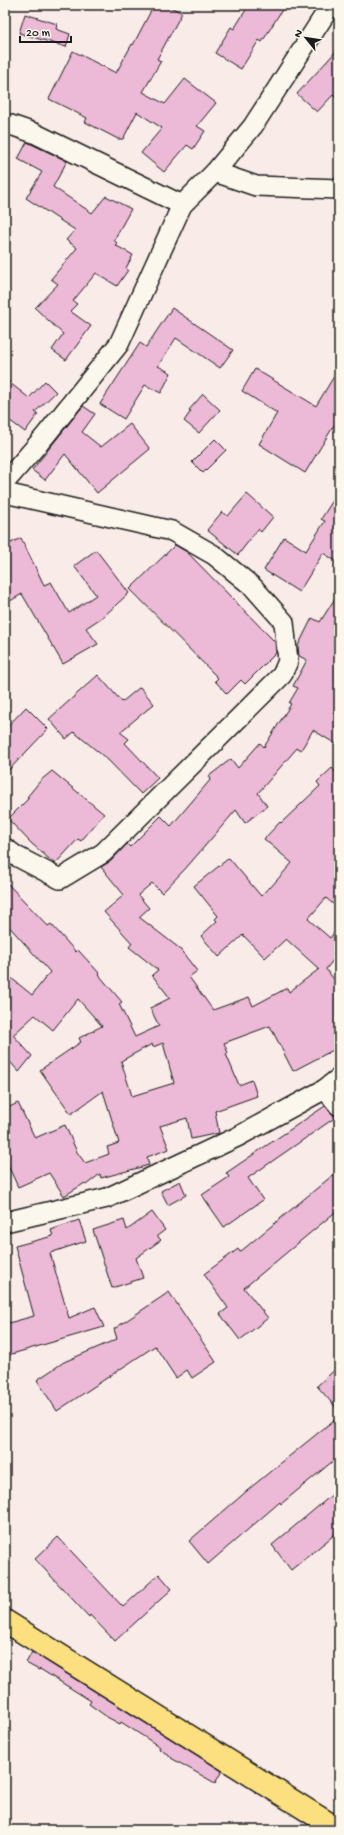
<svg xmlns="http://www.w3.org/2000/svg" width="344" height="1835" viewBox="0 0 344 1835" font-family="'Gochi Hand',sans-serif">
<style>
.building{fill:#ecb9d7;stroke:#1c1c1c;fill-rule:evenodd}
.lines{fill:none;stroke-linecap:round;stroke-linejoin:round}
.minor-casing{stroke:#1c1c1c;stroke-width:22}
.primary-casing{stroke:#1c1c1c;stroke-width:25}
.minor{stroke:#fbf7ec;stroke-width:19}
.primary{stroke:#fce080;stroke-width:22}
</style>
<rect width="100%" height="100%" fill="#f8ebe8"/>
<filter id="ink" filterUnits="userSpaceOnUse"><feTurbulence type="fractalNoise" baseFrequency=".025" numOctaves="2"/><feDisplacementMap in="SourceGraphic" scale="8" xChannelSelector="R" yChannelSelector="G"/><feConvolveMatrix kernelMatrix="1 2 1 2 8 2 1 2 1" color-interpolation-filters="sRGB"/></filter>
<g filter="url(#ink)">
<!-- building -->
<g class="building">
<polygon points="154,5 167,5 182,13 157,59 161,61 143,92 165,104 185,79 216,103 197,126 205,131 193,149 187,145 164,172 141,153 162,128 137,112 123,139 118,139 85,122 87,118 49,99 73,51 116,73 132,44 133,45"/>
<polygon points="249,5 285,5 262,42 259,40 241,69 215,53 231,27 234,29"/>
<polygon points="25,14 57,24 56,29 70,34 66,47 19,33"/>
<polygon points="339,48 339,101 333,95 317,112 297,94"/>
<polygon points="27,142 67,161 53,187 92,213 106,196 131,209 114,240 117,243 115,245 133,255 126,268 128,270 117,286 96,273 73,301 77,304 70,311 91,326 66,360 52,350 63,334 35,308 58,284 51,279 77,248 66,240 75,230 26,198 42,172 18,159"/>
<polygon points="172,308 233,350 220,368 176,338 158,366 171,373 161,393 145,385 124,419 100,404 140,343 146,347"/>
<polygon points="339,368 339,417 305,473 259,444 277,413 242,391 255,369 316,406"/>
<polygon points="5,379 29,398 45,381 56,392 35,412 38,414 25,432 5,417"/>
<polygon points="203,394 220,410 199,433 184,421 191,411 189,410"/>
<polygon points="83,406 95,414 82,432 101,447 130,424 150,449 97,493 65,454 45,480 32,470"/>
<polygon points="215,439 226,450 203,473 192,462"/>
<polygon points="339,491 339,563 323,553 299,592 264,570 284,537 306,551 325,521 321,519"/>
<polygon points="247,494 273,517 261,532 258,529 238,555 207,530 222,512 228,516"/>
<polygon points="21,538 44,585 51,582 69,613 96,595 74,566 96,550 129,593 104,616 86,628 98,644 63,664 22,594 5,604 5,546"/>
<polygon points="175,545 187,552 275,642 276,653 245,684 241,680 227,694 215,681 218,678 130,589"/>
<path d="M 339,592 L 339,704 L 334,713 L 339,716 L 339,746 L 313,730 L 301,750 L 297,748 L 258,793 L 267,806 L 245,823 L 236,810 L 186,868 L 162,893 L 152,883 L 138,895 L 149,908 L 139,917 L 179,948 L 197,971 L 189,977 L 213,1010 L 249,997 L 253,1006 L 287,988 L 289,992 L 319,969 L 286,939 L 265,958 L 243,935 L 219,957 L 201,936 L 217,921 L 215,919 L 218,916 L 194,886 L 229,858 L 261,896 L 269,887 L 270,888 L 292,863 L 264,839 L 280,822 L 281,823 L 320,786 L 317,782 L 332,768 L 339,776 L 339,909 L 326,898 L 308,919 L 330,938 L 339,926 L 339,953 L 326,969 L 339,986 L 339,1047 L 293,1071 L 270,1026 L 224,1043 L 228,1053 L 226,1054 L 239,1085 L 252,1080 L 257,1096 L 215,1111 L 219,1133 L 191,1139 L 187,1118 L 160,1126 L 169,1149 L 147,1157 L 149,1165 L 101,1178 L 100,1174 L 86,1185 L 85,1183 L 64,1196 L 49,1173 L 18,1187 L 5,1159 L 5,1109 L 18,1103 L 35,1138 L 65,1125 L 77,1152 L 85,1163 L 109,1154 L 107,1147 L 119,1143 L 103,1091 L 71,1114 L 40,1070 L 81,1042 L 79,1038 L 102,1026 L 78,999 L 53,1030 L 35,1015 L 13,1035 L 32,1056 L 19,1072 L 5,1056 L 5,973 L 32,995 L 50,972 L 5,922 L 5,881 L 48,926 L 51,924 L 76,952 L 78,950 L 100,974 L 99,975 L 122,1002 L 119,1004 L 135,1037 L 159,1026 L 150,1008 L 170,998 L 152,975 L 158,970 L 129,947 L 132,943 L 104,912 L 124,895 L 101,867 L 111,861 L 127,844 L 130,847 L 161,816 L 171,826 L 211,779 L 209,776 L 231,759 L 238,768 L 260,743 L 264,747 L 291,704 L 289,703 L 298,688 L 293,686 L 307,660 L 299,656 L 298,646 L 312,618 L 320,622 ZM 163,1043 L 174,1083 L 132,1096 L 121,1061 L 152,1044 L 153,1047 Z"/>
<polygon points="98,675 122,702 140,687 154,704 120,732 129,739 125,743 158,778 141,794 108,760 74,732 66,739 49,719"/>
<polygon points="26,707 48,729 5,774 5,729"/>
<polygon points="52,771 104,814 81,841 78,839 55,864 31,843 8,819 29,798 27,797 41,780"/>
<polygon points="325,1106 336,1117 248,1178 263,1200 224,1227 202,1195 229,1177 226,1173"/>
<polygon points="339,1170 339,1209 244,1288 268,1318 240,1340 220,1314 228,1308 204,1274 238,1249 240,1252"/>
<polygon points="180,1181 186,1195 168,1205 161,1191"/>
<polygon points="152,1212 165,1230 157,1236 161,1240 136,1258 143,1278 112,1288 93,1230 124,1220 127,1230"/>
<polygon points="79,1220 86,1241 50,1253 69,1318 95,1307 104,1327 5,1356 5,1324 34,1316 15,1246 53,1236 51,1230"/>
<polygon points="169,1292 216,1362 192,1378 187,1370 176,1378 155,1346 57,1411 37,1380 64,1362 117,1339 114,1329"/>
<polygon points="339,1366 339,1411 317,1386"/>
<polygon points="339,1416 339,1456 281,1504 280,1502 208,1564 189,1541 255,1484"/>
<polygon points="339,1489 339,1531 291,1570 272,1545"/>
<polygon points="58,1537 123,1607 159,1574 172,1589 115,1641 90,1615 89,1617 35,1559"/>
<polygon points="32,1652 222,1771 215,1783 171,1758 172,1757 159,1749 160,1747 121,1722 120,1724 107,1717 89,1704 91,1701 40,1669 39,1670 26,1663"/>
</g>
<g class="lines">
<!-- minor casing -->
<g class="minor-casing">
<g id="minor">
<polyline points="5,123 34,133 182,205"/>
<polyline points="215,172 256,186 339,189"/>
<polyline points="5,482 45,436 119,344 182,205 215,172 253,126 331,5"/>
<polyline points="5,493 172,531 214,555 253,587 284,622 288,661 282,675 103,853 60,879 16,856 5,848"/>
<polyline points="325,1089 339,1106"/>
<polyline points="5,1222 107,1198 237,1137 325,1089 339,1078"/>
</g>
</g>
<!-- primary casing -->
<g class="primary-casing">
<polyline id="primary" points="5,1621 339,1830"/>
</g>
<!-- minor -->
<use href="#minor" class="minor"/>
<!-- primary -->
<use href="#primary" class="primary"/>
</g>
</g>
<!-- margin -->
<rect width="344" height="1835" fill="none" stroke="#fbf7ec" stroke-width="20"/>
<rect x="10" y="10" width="324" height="1815" fill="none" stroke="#1c1c1c" stroke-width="1.5" filter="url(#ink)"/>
<!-- north arrow -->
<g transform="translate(306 38) rotate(300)" stroke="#fbf7ec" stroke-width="3" paint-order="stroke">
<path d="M0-3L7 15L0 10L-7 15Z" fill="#1c1c1c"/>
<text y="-6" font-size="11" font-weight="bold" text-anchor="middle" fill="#1c1c1c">N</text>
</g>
<!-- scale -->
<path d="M20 36v6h51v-6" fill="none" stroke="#1c1c1c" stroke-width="2"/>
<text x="26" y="36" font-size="12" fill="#1c1c1c" stroke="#fbf7ec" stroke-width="3" paint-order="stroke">20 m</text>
</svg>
